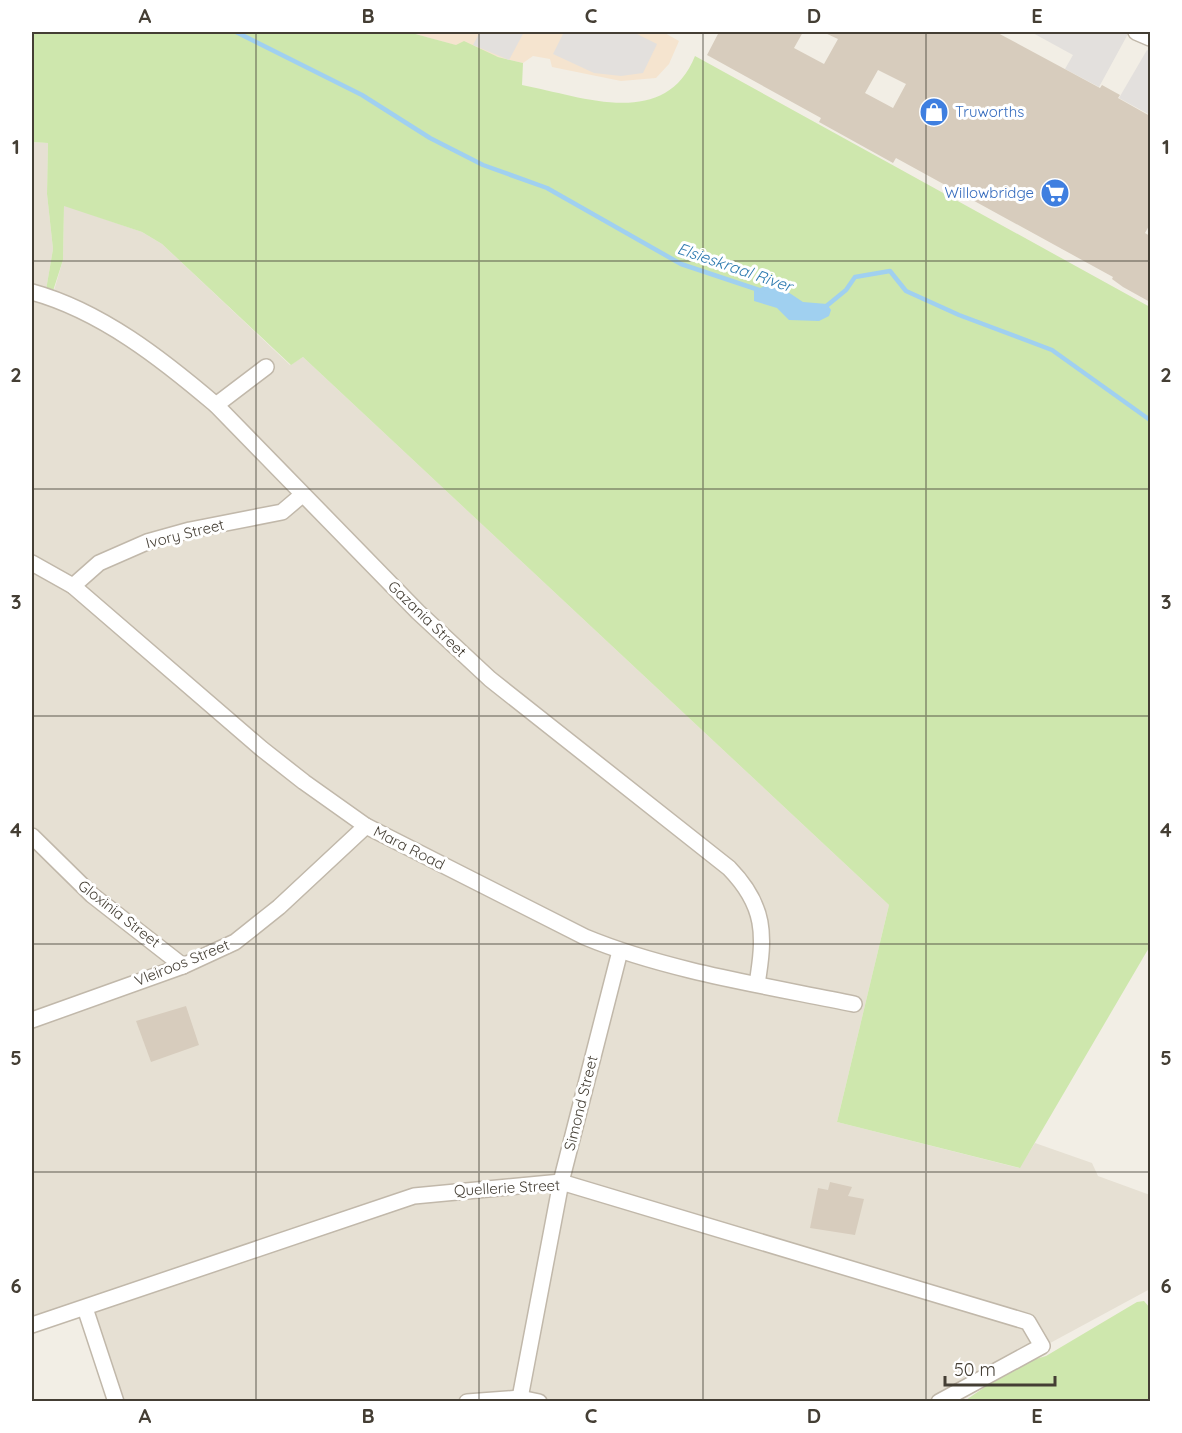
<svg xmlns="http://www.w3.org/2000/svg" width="1182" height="1433" viewBox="0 0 1182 1433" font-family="Quicksand,sans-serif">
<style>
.residential{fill:#e6e0d3}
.commercial{fill:#f5e4cf}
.green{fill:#cee7ad}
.parking{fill:#e3e0dd}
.water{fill:#a0d0f0}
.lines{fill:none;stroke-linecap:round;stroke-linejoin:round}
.stream{stroke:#a0d0f0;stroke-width:4.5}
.building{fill:#d7ccbd;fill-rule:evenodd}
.street-casing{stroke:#c1b8aa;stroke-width:18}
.street{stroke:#fff;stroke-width:15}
.grid{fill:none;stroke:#443e34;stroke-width:1.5;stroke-opacity:0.55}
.labels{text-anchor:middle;stroke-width:6;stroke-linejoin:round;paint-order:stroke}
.shop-label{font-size:15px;fill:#366cbe;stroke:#fff;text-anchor:start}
.street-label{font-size:15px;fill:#443e34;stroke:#fff}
.water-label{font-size:16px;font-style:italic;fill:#2e7bb0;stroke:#fff}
.neatline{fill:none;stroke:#443e34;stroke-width:2}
.grid-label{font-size:20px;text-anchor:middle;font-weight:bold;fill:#443e34}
</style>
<rect width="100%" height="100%" fill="#f2eee5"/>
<!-- residential -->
<polygon class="residential" points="32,142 48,143 47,194 53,249 45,296 52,297 63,260 64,205 142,232 162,244 290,365 303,357 889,905 837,1122 1019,1168 1035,1143 1092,1163 1098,1176 1150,1195 1150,1289 941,1402 116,1401 84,1309 32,1327"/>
<!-- commercial -->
<polygon class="commercial" points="408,32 663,32 679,41 669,64 656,78 621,81 552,67 550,59 533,56 523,63 506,59"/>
<!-- green -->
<g class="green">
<path d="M 32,32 L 408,32 L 456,45 L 464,41 L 498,57 L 523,63 L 522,85 C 581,96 665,131 695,56 L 1150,307 L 1150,946 L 1020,1168 L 837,1122 L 889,905 L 303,357 L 291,365 L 162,244 L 142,232 L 64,206 L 63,260 L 53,291 L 46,290 L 53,249 L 47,194 L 48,143 L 32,142 Z"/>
<polygon points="1144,1301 1150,1308 1150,1401 963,1402 1001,1376 1029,1361 1046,1356 1137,1302"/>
</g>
<!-- parking -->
<g class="parking">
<polygon points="480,32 524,32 509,60 473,45"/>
<polygon points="564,32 633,32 657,44 643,73 621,76 594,73 553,54"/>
<polygon points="1031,32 1129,32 1099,87 1065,69 1073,55"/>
<polygon points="1147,50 1150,52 1150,115 1119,98"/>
</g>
<!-- water -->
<polygon class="water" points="773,282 803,302 827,304 831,310 829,316 819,321 789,320 777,308 754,301 754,291"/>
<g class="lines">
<!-- stream -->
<g class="stream">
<polyline points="236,32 362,95 430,138 483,165 547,188 681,264 762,291"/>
<polyline points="824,308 846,290 855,277 890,271 906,291 959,315 1052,350 1150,420"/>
</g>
</g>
<!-- building -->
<g class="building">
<path d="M 719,32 L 803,32 L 794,48 L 824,64 L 838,39 L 823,32 L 996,32 L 1100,88 L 1102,85 L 1120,95 L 1118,98 L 1150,116 L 1150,224 L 1145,233 L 1150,236 L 1150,302 L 1123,287 L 1112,279 L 1113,277 L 896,158 L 893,163 L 819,122 L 821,118 L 707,55 ZM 878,70 L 906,84 L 893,108 L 865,93 Z"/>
<polygon points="186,1006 199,1045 151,1062 136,1021"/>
<polygon points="830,1182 852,1187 848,1196 864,1199 855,1235 810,1228 818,1188 828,1190"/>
</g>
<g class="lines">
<!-- street casing -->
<g class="street-casing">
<g id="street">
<polyline points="1136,32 1150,38"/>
<path d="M 32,292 C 101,311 162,359 216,405 L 418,612 L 490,679 L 729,868 C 766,906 765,935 757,984"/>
<polyline points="216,405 266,367"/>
<path d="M 32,563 L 73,586 L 262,749 L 304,782 L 366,826 L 585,937 C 667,971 767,986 854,1004"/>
<polyline points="73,586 99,563 147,542 190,530 282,512 302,495"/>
<polyline points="32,836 92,895 183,966"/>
<polyline points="32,1020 183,966 235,942 279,907 366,826"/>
<polyline points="85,1308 116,1402"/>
<polyline points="32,1325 414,1196 561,1182 1028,1322 1042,1346 939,1402"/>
<polyline points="520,1398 561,1182 620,951"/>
<polyline points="467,1402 520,1398 539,1402"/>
</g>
</g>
<!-- street -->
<use href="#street" class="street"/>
</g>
<!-- grid -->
<path class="grid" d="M 256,32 L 256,1402M 479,32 L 479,1402M 703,32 L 703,1402M 926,32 L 926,1402M 32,261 L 1150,261M 32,489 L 1150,489M 32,716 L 1150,716M 32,944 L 1150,944M 32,1172 L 1150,1172"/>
<!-- icons -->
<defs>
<g id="shop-disc" transform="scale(1.5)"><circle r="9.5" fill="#3f7fe0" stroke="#fff"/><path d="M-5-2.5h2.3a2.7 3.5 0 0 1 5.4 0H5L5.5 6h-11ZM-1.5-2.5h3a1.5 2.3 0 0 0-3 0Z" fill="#fff"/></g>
<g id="supermarket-disc" transform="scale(1.5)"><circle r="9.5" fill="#3f7fe0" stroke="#fff"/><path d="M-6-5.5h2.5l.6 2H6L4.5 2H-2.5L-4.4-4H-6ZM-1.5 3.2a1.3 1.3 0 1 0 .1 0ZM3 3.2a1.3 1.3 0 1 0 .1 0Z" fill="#fff"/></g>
</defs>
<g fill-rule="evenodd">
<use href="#shop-disc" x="934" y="112"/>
<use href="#supermarket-disc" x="1055" y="193"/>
</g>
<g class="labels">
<!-- shop labels -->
<g class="shop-label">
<text x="955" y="117">Truworths</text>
<text x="1034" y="198" text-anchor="end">Willowbridge</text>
</g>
<!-- street labels -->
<g class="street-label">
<text transform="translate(185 534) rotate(-14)" y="5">Ivory Street</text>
<text transform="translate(427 619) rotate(44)" y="5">Gazania Street</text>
<text transform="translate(409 848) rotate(27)" y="5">Mara Road</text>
<text transform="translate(119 914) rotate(38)" y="5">Gloxinia Street</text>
<text transform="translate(182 963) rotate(-22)" y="5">Vleiroos Street</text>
<text transform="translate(581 1103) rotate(-76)" y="5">Simond Street</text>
<text transform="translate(507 1188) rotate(-3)" y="5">Quellerie Street</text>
</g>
<!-- water labels -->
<g class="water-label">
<text transform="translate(735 267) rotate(19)" y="6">Elsieskraal River</text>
</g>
</g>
<!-- border -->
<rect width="1182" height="1433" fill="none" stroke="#ffffff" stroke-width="66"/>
<!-- scale -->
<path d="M945 1376v9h110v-9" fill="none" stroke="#443e34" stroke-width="3"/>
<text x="954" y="1376" font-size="18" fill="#443e34" stroke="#ffffff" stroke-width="4.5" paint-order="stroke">50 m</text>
<rect x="33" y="33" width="1116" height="1367" class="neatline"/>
<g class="grid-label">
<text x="145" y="23">A</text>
<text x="368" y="23">B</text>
<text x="591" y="23">C</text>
<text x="814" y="23">D</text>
<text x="1037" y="23">E</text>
<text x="16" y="154">1</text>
<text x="1166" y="154">1</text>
<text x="16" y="382">2</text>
<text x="1166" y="382">2</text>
<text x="16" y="609">3</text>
<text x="1166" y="609">3</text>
<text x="16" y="837">4</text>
<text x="1166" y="837">4</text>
<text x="16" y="1065">5</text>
<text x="1166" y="1065">5</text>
<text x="16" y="1293">6</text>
<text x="1166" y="1293">6</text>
<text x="145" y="1423">A</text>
<text x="368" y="1423">B</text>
<text x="591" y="1423">C</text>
<text x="814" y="1423">D</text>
<text x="1037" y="1423">E</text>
</g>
</svg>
